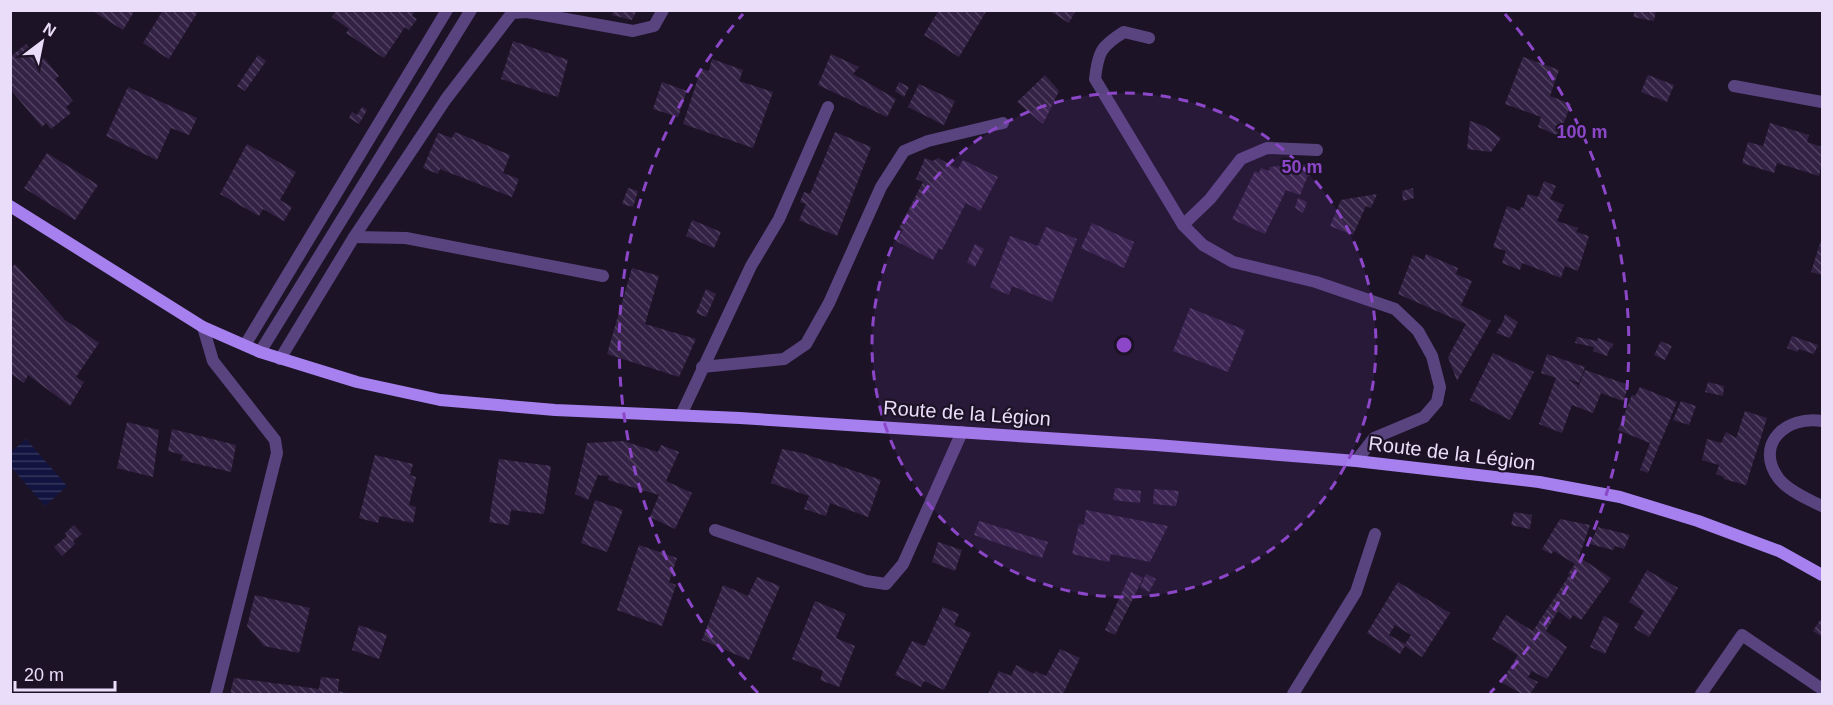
<svg xmlns="http://www.w3.org/2000/svg" width="1833" height="705" viewBox="0 0 1833 705" font-family="Arial,sans-serif">
<style>
.water{fill:url(#water-rules)}
.building{fill:url(#building-back-hatch);fill-rule:evenodd}
.lines{fill:none;stroke-linecap:round;stroke-linejoin:round}
.service{stroke:#59447f;stroke-width:12}
.minor{stroke:#59447f;stroke-width:12}
.secondary{stroke:#a680ee;stroke-width:12}
.ring{fill:none;stroke:#8c47c8;stroke-width:3;stroke-dasharray:10 8}
.labels{text-anchor:middle;stroke-width:4.5;stroke-linejoin:round;paint-order:stroke}
.street-label{font-size:20px;fill:#eaddfa;stroke:#1c1326}
.centre{fill:#8c47c8;stroke:#1c1326;stroke-width:3}
.ring-label{font-size:18px;text-anchor:middle;font-weight:bold;fill:#8c47c8;stroke:#1c1326;stroke-width:4.5;stroke-linejoin:round;paint-order:stroke}
</style>
<defs>
<pattern id="water-rules" width="6" height="5" patternUnits="userSpaceOnUse" patternTransform="scale(1.5)"><rect width="6" height="5" fill="#121440"/><path d="M0 2.5h6" fill="none" stroke="#35365c"/></pattern>
<pattern id="building-back-hatch" width="6" height="6" patternUnits="userSpaceOnUse" patternTransform="scale(1.5)"><rect width="6" height="6" fill="#342245"/><path d="M-1 5l2 2M0 0l6 6M5-1l2 2" fill="none" stroke="#524261"/></pattern>
</defs>
<rect width="100%" height="100%" fill="#1c1326"/>
<!-- water -->
<polygon class="water" points="26,439 67,486 45,506 11,467 11,452"/>
<!-- building -->
<g class="building">
<polygon points="91,10 135,10 123,30"/>
<polygon points="163,10 199,10 169,59 143,43"/>
<polygon points="336,10 416,10 412,16 417,19 409,30 405,27 384,58 346,33 349,29 332,17"/>
<polygon points="614,10 637,10 632,20 612,15"/>
<polygon points="939,10 987,10 959,57 924,35"/>
<polygon points="1048,10 1076,10 1069,23"/>
<polygon points="1635,10 1656,10 1654,21 1633,17"/>
<polygon points="513,41 568,60 558,97 501,79"/>
<polygon points="26,44 40,61 44,58 59,76 55,79 73,101 66,107 71,113 51,129 46,123 42,127 10,89 10,57"/>
<polygon points="831,54 859,67 853,74 896,99 887,117 818,85"/>
<polygon points="258,55 266,61 245,91 237,86"/>
<polygon points="1523,57 1559,70 1550,96 1571,104 1559,136 1538,127 1541,117 1505,104"/>
<polygon points="712,59 743,70 739,81 773,92 753,148 683,124 701,69 709,71"/>
<polygon points="1045,75 1059,91 1043,124 1017,102"/>
<polygon points="1648,75 1674,85 1667,102 1641,92"/>
<polygon points="662,82 687,91 678,117 653,109"/>
<polygon points="899,82 909,87 904,97 895,91"/>
<polygon points="919,84 955,101 944,125 908,107"/>
<polygon points="128,87 197,118 189,135 171,128 157,160 106,136"/>
<polygon points="362,107 367,110 359,124 349,118 352,112 357,115"/>
<polygon points="1470,121 1484,126 1501,138 1491,152 1467,149"/>
<polygon points="1770,123 1809,135 1807,142 1822,147 1822,163 1819,176 1777,163 1774,173 1742,163 1748,142 1763,146"/>
<polygon points="455,132 510,155 503,173 519,179 512,197 440,169 438,174 423,168 438,133 452,138"/>
<polygon points="835,132 871,147 837,236 799,220 806,204 800,202 804,192 810,194"/>
<polygon points="247,144 296,172 280,200 292,207 284,221 263,209 259,216 220,194"/>
<polygon points="47,153 98,185 75,220 24,188"/>
<polygon points="925,158 933,161 938,158 958,169 963,160 998,177 980,211 966,203 942,250 939,248 933,260 896,241 903,230 899,228 923,182 916,179"/>
<polygon points="1297,164 1312,165 1300,195 1286,190 1265,234 1232,219 1255,171 1259,173 1261,168 1269,171 1270,167"/>
<polygon points="1544,181 1556,186 1550,199 1564,205 1557,221 1578,228 1576,232 1589,236 1578,271 1565,266 1561,278 1522,263 1520,270 1502,263 1506,251 1493,247 1507,206 1519,211 1521,207 1523,208 1528,194 1538,197"/>
<polygon points="628,188 638,191 633,207 622,204"/>
<polygon points="1413,188 1414,198 1403,201 1402,191"/>
<polygon points="1377,194 1371,208 1366,206 1353,235 1330,226 1341,200"/>
<polygon points="1298,198 1307,202 1303,213 1295,208"/>
<polygon points="692,220 721,232 714,248 686,236"/>
<polygon points="1092,223 1134,242 1124,268 1081,248"/>
<polygon points="1046,227 1077,239 1052,302 1012,286 1009,295 990,287 1010,236 1038,246"/>
<polygon points="1822,237 1822,275 1811,272"/>
<polygon points="975,244 984,249 975,267 967,262"/>
<polygon points="1426,254 1458,268 1456,274 1472,281 1461,305 1491,321 1457,381 1448,357 1466,324 1398,294 1413,255 1424,260"/>
<polygon points="15,264 65,320 99,343 76,377 84,382 70,406 28,375 24,383 10,373 10,269"/>
<polygon points="632,268 659,276 645,324 696,339 679,377 607,354"/>
<polygon points="706,289 716,294 706,317 696,313"/>
<polygon points="1190,308 1245,330 1228,372 1173,351"/>
<polygon points="1505,314 1518,322 1510,338 1496,333 1503,322"/>
<polygon points="1792,336 1818,345 1814,354 1799,349 1797,352 1787,348"/>
<polygon points="1577,337 1597,341 1598,338 1613,344 1612,348 1610,348 1607,356 1593,351 1594,347 1575,343"/>
<polygon points="1661,341 1672,346 1665,360 1654,355"/>
<polygon points="1493,353 1534,372 1510,420 1470,400"/>
<polygon points="1547,354 1585,367 1579,383 1566,379 1578,385 1577,390 1585,370 1629,385 1623,401 1601,393 1593,413 1572,405 1562,433 1539,424 1556,378 1541,373"/>
<polygon points="1708,382 1724,386 1723,396 1705,392"/>
<polygon points="1640,387 1677,402 1648,473 1640,470 1650,443 1618,430 1632,395 1635,396"/>
<polygon points="1681,401 1696,406 1689,425 1673,420"/>
<polygon points="1745,411 1767,418 1746,485 1724,479 1724,477 1716,474 1719,465 1702,460 1707,439 1721,443 1726,432 1736,438"/>
<polygon points="127,422 159,430 153,477 117,468"/>
<polygon points="172,429 236,445 231,472 181,460 183,455 168,451"/>
<polygon points="623,441 658,452 661,445 679,452 666,481 692,493 675,529 650,517 659,495 608,480 609,476 598,475 588,500 575,494 587,443"/>
<polygon points="782,449 802,453 881,480 868,517 830,503 826,516 804,509 809,496 771,483"/>
<polygon points="375,455 413,464 410,475 416,477 409,505 416,507 413,523 380,516 378,523 359,518"/>
<polygon points="499,459 551,466 544,514 511,510 509,525 489,522"/>
<polygon points="1115,488 1141,491 1140,503 1113,500"/>
<polygon points="1154,489 1179,491 1176,506 1153,504"/>
<polygon points="595,500 623,510 607,552 581,543"/>
<polygon points="1086,510 1137,520 1168,526 1150,562 1111,554 1109,562 1072,554 1079,524 1084,525"/>
<polygon points="1514,512 1532,515 1530,529 1511,525"/>
<polygon points="1560,519 1590,525 1579,557 1611,578 1581,620 1573,615 1570,620 1558,611 1546,631 1567,647 1547,679 1532,671 1528,677 1538,682 1530,694 1522,694 1501,682 1518,655 1492,639 1506,615 1533,631 1570,574 1568,574 1575,564 1554,551 1551,554 1542,549"/>
<polygon points="979,521 1048,542 1042,558 974,535"/>
<polygon points="74,525 82,534 73,541 75,544 62,556 54,547 67,536 65,533"/>
<polygon points="1598,527 1630,535 1624,549 1615,546 1613,550 1590,544"/>
<polygon points="938,542 962,550 955,571 932,562"/>
<polygon points="639,545 677,558 669,582 676,585 662,626 617,610"/>
<polygon points="1647,570 1678,588 1649,637 1634,628 1644,611 1629,602"/>
<polygon points="1131,572 1143,578 1115,635 1105,630"/>
<polygon points="1146,574 1156,579 1149,592 1140,587"/>
<polygon points="757,577 780,586 749,660 702,640 723,585 748,596"/>
<path d="M 1398,582 L 1450,613 L 1422,657 L 1405,646 L 1400,654 L 1367,633 ZM 1395,625 L 1411,635 L 1405,644 L 1389,635 Z"/>
<polygon points="255,595 310,608 299,653 264,646 247,626"/>
<polygon points="815,601 846,614 836,638 855,646 839,687 820,680 823,671 792,659"/>
<polygon points="943,607 959,614 954,625 971,633 944,690 924,681 921,687 895,675 912,641 925,646"/>
<polygon points="1604,616 1619,624 1605,654 1590,647"/>
<polygon points="1820,620 1822,621 1822,637 1813,631"/>
<polygon points="359,625 387,635 379,659 352,650"/>
<polygon points="1060,649 1080,658 1063,694 988,694 999,671 1011,676 1016,665 1034,674 1035,671 1046,676"/>
<polygon points="321,677 339,679 338,691 351,694 230,694 234,678 319,689"/>
</g>
<g class="lines">
<!-- service -->
<g class="service">
<path d="M 1149,38 L 1124,32 C 1101,46 1098,52 1095,79 L 1183,225 L 1210,199 L 1241,159 L 1267,148 L 1317,150"/>
<polyline points="354,237 406,238 603,276"/>
<polyline points="203,327 213,361 275,440 277,453 216,694"/>
<polyline points="245,345 447,10"/>
<polyline points="260,352 471,10"/>
<polyline points="280,359 354,237 446,99 512,13 527,12 633,31 654,26 663,10"/>
<polyline points="702,367 784,359 806,344 829,303 881,187 904,151 928,141 1003,123"/>
<polyline points="681,415 751,266 779,219 828,107"/>
<path d="M 1822,421 C 1787,415 1753,444 1779,479 C 1789,491 1809,500 1822,506"/>
<polyline points="715,530 866,581 886,584 903,564 962,432"/>
<polyline points="1293,694 1356,592 1375,534"/>
<polyline points="1701,694 1742,635 1822,689"/>
</g>
<!-- minor -->
<g class="minor">
<polyline points="1734,86 1822,102"/>
<polyline points="1183,225 1203,245 1233,262 1316,282 1395,309 1418,331 1432,356 1440,387 1437,402 1424,417 1374,438 1356,461"/>
</g>
<!-- secondary -->
<polyline class="secondary" points="10,206 203,327 260,352 357,382 440,400 555,410 740,418 1156,445 1356,461 1539,482 1620,497 1698,521 1779,551 1822,575"/>
</g>
<!-- distance rings -->
<circle cx="1124" cy="345" r="252" fill="#8c47c8" fill-opacity=".12"/>
<g class="ring">
<circle cx="1124" cy="345" r="252"/>
<path d="M758 693A505 505 0 0 1 743 14M1505 14A505 505 0 0 1 1490 693"/>
</g>
<g class="labels">
<!-- street labels -->
<g class="street-label">
<text transform="translate(967 413) rotate(4)" y="7">Route de la Légion</text>
<text transform="translate(1452 453) rotate(7)" y="7">Route de la Légion</text>
</g>
</g>
<circle cx="1124" cy="345" r="9" class="centre"/>
<g class="ring-label">
<text x="1582" y="138">100 m</text>
<text x="1302" y="173">50 m</text>
</g>
<!-- border -->
<rect width="1833" height="705" fill="none" stroke="#eaddfa" stroke-width="24"/>
<!-- north arrow -->
<g transform="translate(42 42) rotate(32)" stroke="#1c1326" stroke-width="4.5" paint-order="stroke">
<path d="M0-4.5L10 22L0 15L-10 22Z" fill="#eaddfa"/>
<text y="-9" font-size="16" font-weight="bold" text-anchor="middle" fill="#eaddfa">N</text>
</g>
<!-- scale -->
<path d="M15 681v9h100v-9" fill="none" stroke="#eaddfa" stroke-width="3"/>
<text x="24" y="681" font-size="18" fill="#eaddfa" stroke="#1c1326" stroke-width="4.5" paint-order="stroke">20 m</text>
</svg>
